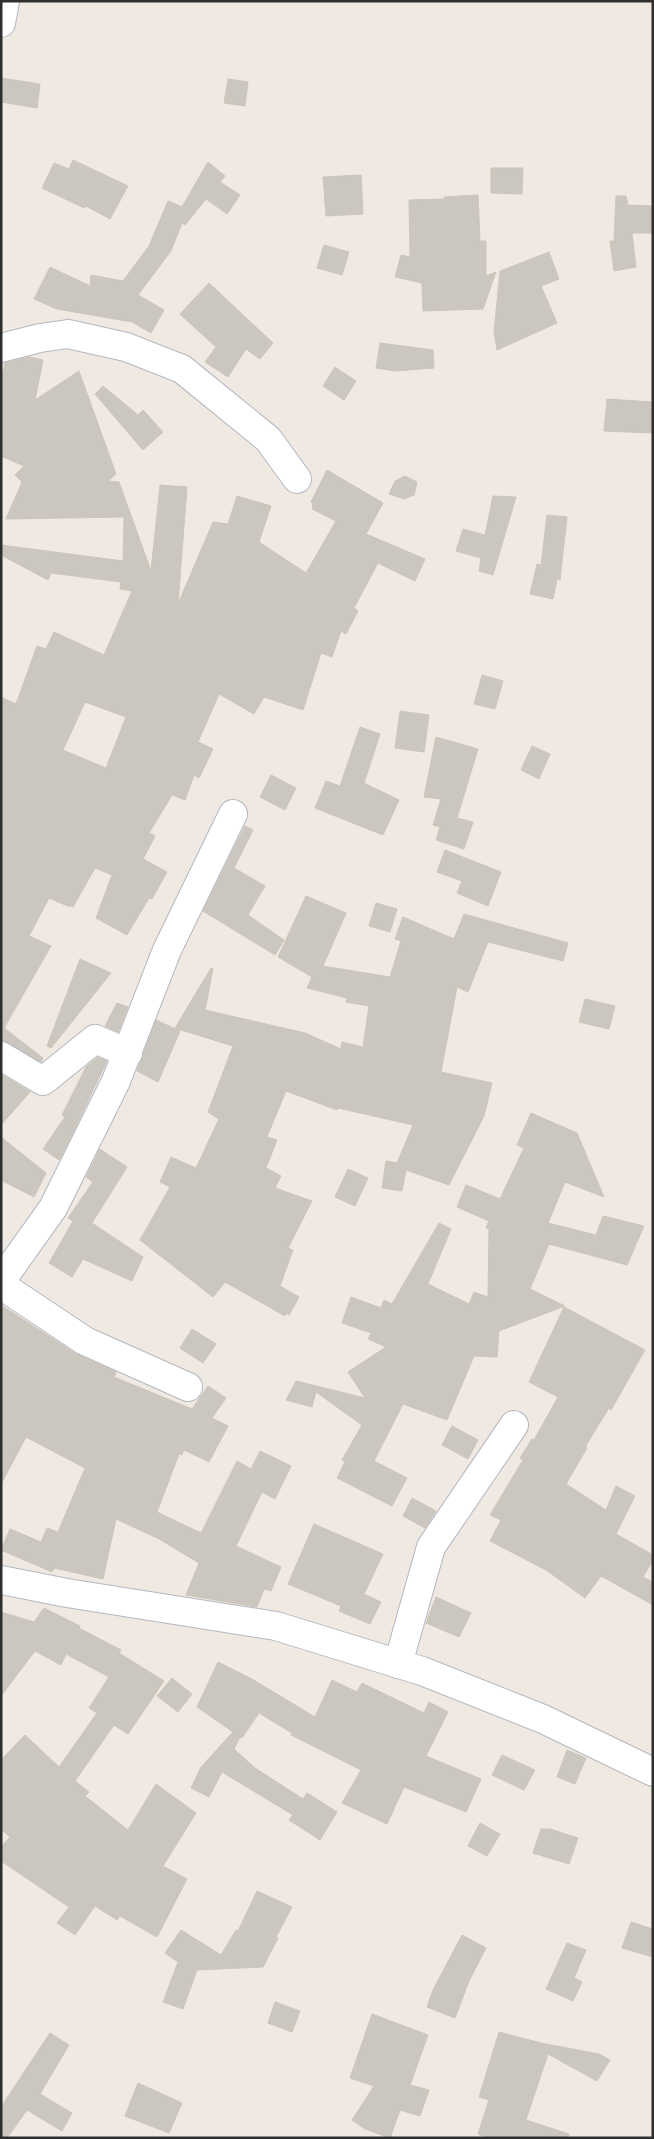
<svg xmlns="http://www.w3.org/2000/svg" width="654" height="2139" viewBox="0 0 654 2139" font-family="'Work Sans',sans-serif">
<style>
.building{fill:#cbc7bf;stroke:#cbc5ba;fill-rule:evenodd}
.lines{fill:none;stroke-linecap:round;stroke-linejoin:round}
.minor-casing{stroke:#b4b7c1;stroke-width:30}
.minor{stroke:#fff;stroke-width:28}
</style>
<rect width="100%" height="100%" fill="#efe9e1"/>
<!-- building -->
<g class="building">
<polygon points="1,78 40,84 37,108 1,102"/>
<polygon points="228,79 248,82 245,106 224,103"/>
<polygon points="73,160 128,186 110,219 86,206 84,208 42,188 54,163 69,169"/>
<polygon points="208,162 225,176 220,182 240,195 227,214 206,199 185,225 182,223 171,251 138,295 164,310 151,333 132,322 57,309 34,299 50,267 90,286 91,275 123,281 149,246 168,201 182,207"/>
<polygon points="491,168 523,168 522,194 491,193"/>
<polygon points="361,175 363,214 326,216 323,177"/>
<polygon points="478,195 480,241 486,241 486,276 496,272 483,309 423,311 422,283 395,277 401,255 410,257 409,200 444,199 444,197"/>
<polygon points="616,196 626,196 628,205 653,206 653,233 632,233 636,267 614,271 610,241 614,241"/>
<polygon points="324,245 349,252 342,275 317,268"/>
<polygon points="549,252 559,279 541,286 557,323 497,350 494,332 500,271"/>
<polygon points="209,283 273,343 260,359 246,349 228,377 205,362 216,347 180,314"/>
<polygon points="380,343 433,350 434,368 395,371 376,368"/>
<path d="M 29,357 L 43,360 L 35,400 L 79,371 L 116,474 L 108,481 L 119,482 L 151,571 L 160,485 L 187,487 L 178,604 L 213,522 L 228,524 L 237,496 L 271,506 L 259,542 L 306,573 L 336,521 L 312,509 L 313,504 L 311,502 L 327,470 L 383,503 L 366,534 L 425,559 L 415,581 L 378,563 L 354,608 L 358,611 L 346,634 L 341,631 L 332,657 L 321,653 L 303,710 L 264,697 L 254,714 L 219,694 L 198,742 L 213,749 L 199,778 L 194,775 L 185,800 L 172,795 L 149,833 L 155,836 L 143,859 L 167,872 L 152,899 L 149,898 L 127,935 L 96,918 L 112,875 L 95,868 L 73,907 L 70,905 L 70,907 L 49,898 L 29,936 L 51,946 L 4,1028 L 43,1058 L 41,1062 L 9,1043 L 1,1040 L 1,697 L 16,704 L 37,646 L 46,649 L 54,632 L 104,655 L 132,591 L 120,589 L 121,582 L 51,573 L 48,580 L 1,555 L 1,545 L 123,561 L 124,517 L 6,519 L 22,482 L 15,475 L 24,466 L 1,456 L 1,380 L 5,363 ZM 85,702 L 126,717 L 106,768 L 63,750 Z"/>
<polygon points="335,367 356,381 344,400 323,386"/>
<polygon points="103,386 138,415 143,410 163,432 143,450 95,394"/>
<polygon points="607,399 653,402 653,433 604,431"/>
<polygon points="405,476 417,482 414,495 404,499 389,494 395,481"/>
<polygon points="493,496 516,497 493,575 479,571 481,558 456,551 463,529 485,535"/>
<polygon points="547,515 567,517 560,580 557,579 553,599 530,594 537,564 541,565"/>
<polygon points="482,675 503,681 495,709 474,704"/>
<polygon points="400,711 429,715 424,752 395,748"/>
<polygon points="360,727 380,734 364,783 399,800 383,835 315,808 326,781 340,786"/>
<polygon points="436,737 478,749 457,818 473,822 464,849 436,840 440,827 433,825 441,799 424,797"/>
<polygon points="532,746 550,754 539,779 521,770"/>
<polygon points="271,775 296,788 285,810 260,797"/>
<polygon points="245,826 253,830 234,868 265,886 248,915 284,940 275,955 203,911"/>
<polygon points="445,850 501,872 488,906 457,893 462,881 437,872"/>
<polygon points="306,896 346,913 323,966 390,977 401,941 395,939 403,917 454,939 464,914 568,943 563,961 488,942 468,992 457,987 441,1072 492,1083 484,1116 449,1185 406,1170 402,1191 382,1188 386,1161 397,1163 413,1125 338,1108 337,1110 286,1091 267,1137 277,1140 266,1168 281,1176 275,1188 312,1201 288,1248 293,1250 280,1286 299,1297 289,1315 286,1313 285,1316 225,1282 213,1297 140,1240 170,1187 160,1182 171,1157 196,1168 219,1119 208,1112 233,1046 175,1028 211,968 213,969 205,1010 305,1033 341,1049 342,1042 363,1047 369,1006 346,1002 347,998 307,988 312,977 278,957"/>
<polygon points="376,903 397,909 390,932 369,926"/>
<polygon points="80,959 111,973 51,1048 47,1046"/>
<polygon points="585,999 615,1006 609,1029 579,1022"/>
<polygon points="117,1003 128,1007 118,1032 105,1026"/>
<polygon points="156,1020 180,1031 158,1082 137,1071"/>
<polygon points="98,1057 107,1061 77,1124 62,1115 86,1067"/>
<polygon points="1,1074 30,1092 1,1125"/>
<polygon points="531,1113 577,1133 604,1197 565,1182 548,1223 596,1235 603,1216 644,1226 627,1265 549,1244 530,1289 565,1306 499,1331 497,1357 474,1356 447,1420 403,1404 374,1461 407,1478 392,1506 337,1478 345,1462 342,1460 362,1425 316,1392 312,1407 286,1400 296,1381 365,1398 348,1372 386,1347 368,1339 371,1333 342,1323 351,1297 381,1308 384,1300 392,1304 439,1223 451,1229 428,1284 469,1304 474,1292 488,1297 489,1229 486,1228 489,1221 457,1207 466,1185 500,1199 524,1148 517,1145"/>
<polygon points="65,1117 77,1125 59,1160 43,1149"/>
<polygon points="1,1137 46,1173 34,1197 1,1180"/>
<polygon points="100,1149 127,1167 92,1223 143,1257 132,1281 83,1259 72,1277 49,1263 73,1221 68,1218 93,1182 86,1177"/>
<polygon points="348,1169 368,1178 355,1206 335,1197"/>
<polygon points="1,1305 76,1354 116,1372 114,1377 192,1409 208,1386 226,1398 212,1418 228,1426 209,1462 184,1450 182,1455 179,1454 157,1512 201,1533 237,1461 251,1469 260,1451 291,1466 275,1499 262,1492 236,1546 281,1567 271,1591 264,1589 257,1607 186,1595 199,1563 159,1539 116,1519 103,1579 54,1568 52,1572 1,1550 10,1529 41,1542 47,1528 58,1532 85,1468 26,1437 1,1484"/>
<polygon points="564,1307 645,1350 611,1410 609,1408 585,1447 587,1448 566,1484 606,1510 616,1486 635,1496 616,1534 653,1555 653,1560 643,1577 653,1582 653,1605 601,1576 585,1598 546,1570 490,1541 501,1520 490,1515 523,1460 520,1458 532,1439 534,1440 558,1397 529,1382"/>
<polygon points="192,1329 216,1344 203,1363 180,1348"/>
<polygon points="452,1426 478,1440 468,1459 442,1445"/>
<polygon points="412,1498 436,1511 425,1528 403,1516"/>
<polygon points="314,1524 383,1554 364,1594 381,1602 370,1624 339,1611 341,1606 288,1584"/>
<polygon points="436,1597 471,1613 459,1637 426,1623"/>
<polygon points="44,1608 80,1626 79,1628 121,1650 119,1653 164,1681 128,1734 114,1725 75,1781 89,1792 85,1796 128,1830 156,1784 196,1813 163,1866 187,1879 157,1937 120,1916 117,1920 95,1906 75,1935 57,1923 69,1907 1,1861 1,1847 10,1837 1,1829 1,1760 25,1735 59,1767 97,1713 89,1708 109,1677 66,1654 61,1665 35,1651 1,1696 1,1612 34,1622"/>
<polygon points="218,1662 252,1679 315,1717 332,1680 357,1692 362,1683 424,1713 429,1702 448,1712 426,1756 481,1779 466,1812 404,1787 387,1824 342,1803 361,1770 291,1735 292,1733 259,1713 242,1738 240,1737 234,1749 255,1768 303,1799 307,1793 337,1812 320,1840 289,1820 293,1815 222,1772 209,1797 191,1788 201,1767 233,1732 197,1707"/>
<polygon points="172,1678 192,1694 178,1712 157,1696"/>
<polygon points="567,1750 586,1758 575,1784 557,1777"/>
<polygon points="502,1755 535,1770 524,1790 492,1775"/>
<polygon points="480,1823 500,1834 487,1856 468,1846"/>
<polygon points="541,1829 550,1829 578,1838 569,1864 533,1853"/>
<polygon points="257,1891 292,1907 276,1937 278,1938 263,1967 197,1970 183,2009 163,2002 178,1962 165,1953 181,1930 221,1955 236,1930 238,1931"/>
<polygon points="631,1922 653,1929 653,1957 622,1948"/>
<polygon points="462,1935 486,1948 469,1981 455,2018 427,2007 433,1990"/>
<polygon points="567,1943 586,1950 574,1978 582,1982 573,2001 546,1989"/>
<polygon points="275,2002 300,2011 292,2032 268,2023"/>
<polygon points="372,2014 428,2035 410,2085 429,2090 420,2116 400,2110 390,2138 365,2129 352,2120 374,2086 350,2078"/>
<polygon points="499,2032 541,2043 599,2054 610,2060 597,2081 548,2054 526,2120 569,2134 568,2138 489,2138 478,2134 489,2100 479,2097"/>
<polygon points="50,2033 69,2045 40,2094 72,2113 62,2131 27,2110 7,2138 1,2138 1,2107"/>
<polygon points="138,2083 182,2103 169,2133 125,2116"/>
</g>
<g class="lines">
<!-- minor casing -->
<g class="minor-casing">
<g id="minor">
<polyline points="1,23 5,1"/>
<polyline points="1,348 40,338 68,334 126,347 182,369 268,439 297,479"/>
<polyline points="1,1056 43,1081 95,1039 128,1053"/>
<polyline points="1,1281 53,1208 116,1081 167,950 233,814"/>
<polyline points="1,1285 85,1341 188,1387"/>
<polyline points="1,1580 67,1593 276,1626 422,1671 543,1719 653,1772"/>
<polyline points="398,1664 431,1547 514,1425"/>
</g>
</g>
<!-- minor -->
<use href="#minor" class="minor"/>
</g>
<!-- border -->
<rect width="654" height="2139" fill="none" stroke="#2e2e2e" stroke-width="5"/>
</svg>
